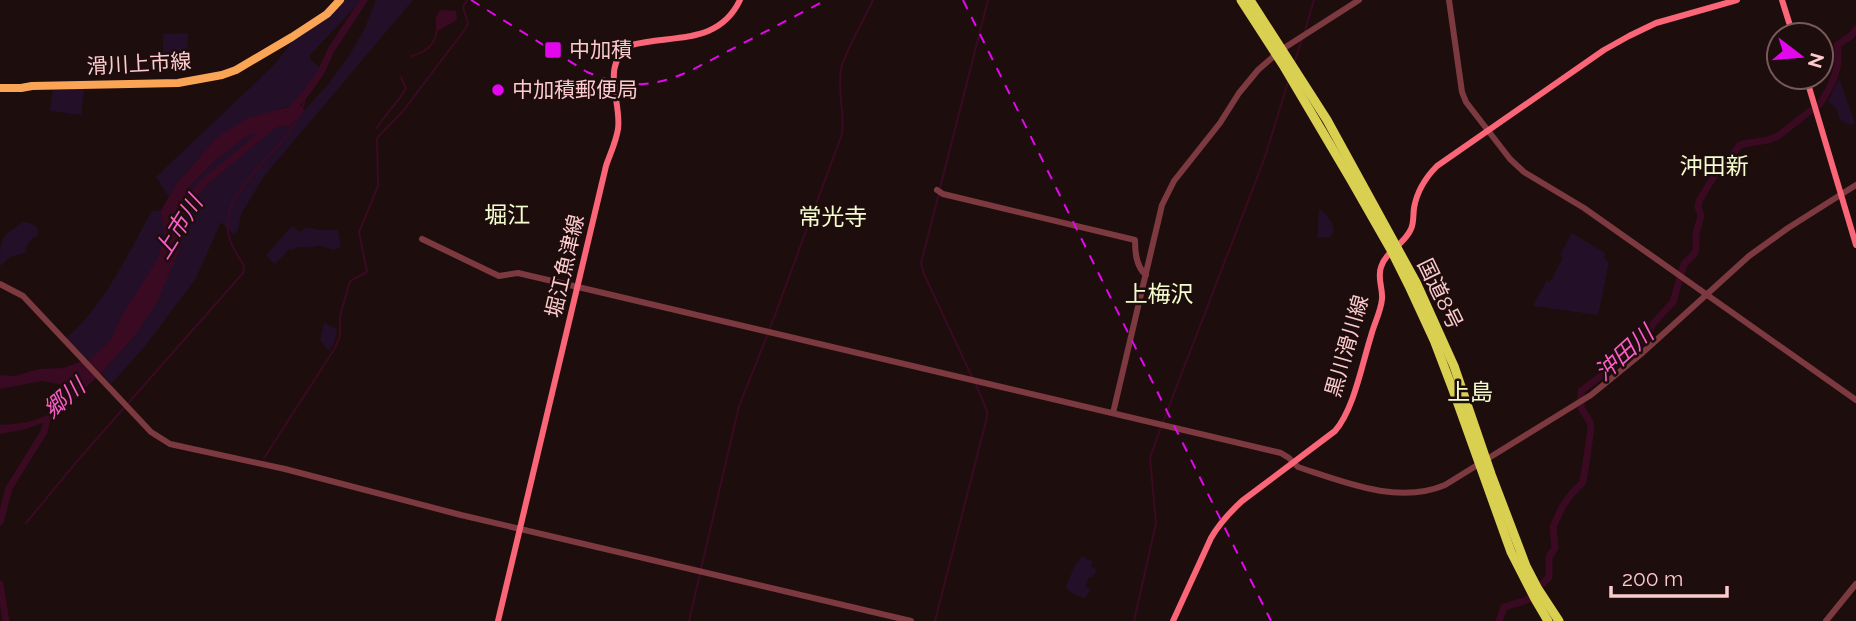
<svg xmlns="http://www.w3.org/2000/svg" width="1856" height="621" viewBox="0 0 1856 621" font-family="Raleway,'Noto Sans JP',sans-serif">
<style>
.green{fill:#231028}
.water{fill:#390a22}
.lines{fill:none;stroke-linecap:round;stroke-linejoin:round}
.stream{stroke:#390a22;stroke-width:2}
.river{stroke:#390a22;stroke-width:7}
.tertiary{stroke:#7c3940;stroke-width:6}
.secondary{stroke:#fa6577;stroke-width:6}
.primary{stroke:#faa556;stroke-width:8}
.trunk{stroke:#d9cf50;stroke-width:9}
.rail{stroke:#e307ed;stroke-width:2;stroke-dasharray:10 9;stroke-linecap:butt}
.poi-dot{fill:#e307ed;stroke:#1e0d0d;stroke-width:2.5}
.labels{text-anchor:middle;stroke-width:5;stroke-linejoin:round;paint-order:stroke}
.poi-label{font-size:21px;fill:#fdcbcd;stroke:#1e0d0d;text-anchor:start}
.street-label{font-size:21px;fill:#fdcbcd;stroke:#1e0d0d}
.neighbourhood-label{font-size:23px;fill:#f3fdcd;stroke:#1e0d0d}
.water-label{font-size:23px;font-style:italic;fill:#fa5dc8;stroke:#1e0d0d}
</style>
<rect width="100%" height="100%" fill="#1e0d0d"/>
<!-- green -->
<g class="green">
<polygon points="344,0 362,0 310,55 310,59 324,72 299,104 282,108 216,138 178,182 169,197 156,177 273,66 293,41 323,20"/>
<polygon points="376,0 413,0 265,175 241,214 238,230 234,235 221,222 196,278 146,345 111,384 101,373 133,338 182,245 180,221 187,188 216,160 246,136 276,127 290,126 330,82 349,56 365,28"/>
<polygon points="188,33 187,54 163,54 163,34"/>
<polygon points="1838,80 1840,81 1855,123 1851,125 1840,120 1836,108 1828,102"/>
<polygon points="53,88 84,88 81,115 50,111"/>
<path d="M 1319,209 C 1327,215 1333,221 1334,232 L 1330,237 L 1317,238 Z"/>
<path d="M 161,210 L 166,253 L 143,295 L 123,313 L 110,341 L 92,358 L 86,359 L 66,338 C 104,307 128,253 152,211 Z"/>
<path d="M 23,222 L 30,223 L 38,228 L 37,236 L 32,238 L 25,249 L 27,252 L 10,257 L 0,266 C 0,237 0,238 23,222 Z"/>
<path d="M 292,226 L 300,232 L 306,227 L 319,230 L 338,230 L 341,247 L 333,250 L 319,245 C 311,250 301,244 292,250 L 289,249 L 275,264 L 266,255 Z"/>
<polygon points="1572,233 1605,253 1604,258 1609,262 1598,315 1533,306 1547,280 1550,282 1563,258 1560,255"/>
<polygon points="324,323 337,329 334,344 329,351 320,340"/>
<path d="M 1082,556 L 1093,562 L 1091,567 L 1097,570 L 1092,578 L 1089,577 L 1085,586 L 1090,589 L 1085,598 C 1077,596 1069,593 1066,586 L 1075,566 Z"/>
</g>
<!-- water -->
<g class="water">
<polygon points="440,10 456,11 457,20 436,32 436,18"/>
<path d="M 299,104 L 305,110 L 290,126 L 276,127 L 247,136 L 216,160 L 187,188 L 180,222 L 182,244 L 157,302 L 133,338 L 101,373 L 55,418 L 26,429 L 0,434 L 0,425 C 31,423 50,420 70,394 L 68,386 L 42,381 L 0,389 L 0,375 L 15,376 L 39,369 L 63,368 L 91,358 L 110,341 L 123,313 L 143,295 L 166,253 L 161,210 L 178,182 L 216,138 L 245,119 Z"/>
</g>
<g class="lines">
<!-- stream -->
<g class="stream">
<polyline points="1304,34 1314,0"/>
<path d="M 411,56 C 425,53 436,44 437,30"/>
<polyline points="1294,64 1302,39"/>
<polyline points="303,106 307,92"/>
<path d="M 377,128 C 386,113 398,103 406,88 L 401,77"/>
<polyline points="940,188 988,0"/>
<polyline points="939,193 921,263 924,274 972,377"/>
<path d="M 769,331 L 842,134 C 845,113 837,91 841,69 C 845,51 865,18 873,0"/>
<polyline points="1163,422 1265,157 1288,82"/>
<polyline points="264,458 335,348 340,336 340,316 350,281 367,272 359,232 378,186 377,138 403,111 466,28 468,23 463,7 467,0"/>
<path d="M 26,523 L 78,460 L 243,273 L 244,266 C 238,255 229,244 228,231 C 221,190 281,153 298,118"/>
<polyline points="701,569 739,406 767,336"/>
<polyline points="689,621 700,574"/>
<polyline points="935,621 987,417 987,411 975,382"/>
<polyline points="1134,621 1156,523 1150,458 1161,427"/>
</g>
<!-- river -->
<g class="river">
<path d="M 1819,105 C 1831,88 1842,66 1837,45 L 1851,36 L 1856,29"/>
<polyline points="290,111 307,92 321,72 331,50 364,0"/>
<polyline points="177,218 189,200 203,183 273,125"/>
<polyline points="127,314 160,262 169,235"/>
<polyline points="0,522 9,488 44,432 47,419"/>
<polyline points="0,584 6,621"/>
<polyline points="1499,621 1504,607 1527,600 1549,577 1549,557 1555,548 1553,527 1562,507 1572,493 1583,482 1591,429 1590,422 1581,408 1581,391 1611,368 1646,338 1652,325 1673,302 1684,264 1694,254 1696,249 1696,233 1701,216 1698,207 1699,201 1716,173 1728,161 1739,146 1743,144 1768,140 1778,136 1810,111"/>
</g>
<!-- tertiary -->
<g class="tertiary">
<polyline points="1449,0 1462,92 1466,102 1510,159 1524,172 1584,208 1856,400"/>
<path d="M 937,190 L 943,194 L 1135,240 C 1135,252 1136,267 1146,275"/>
<path d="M 422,239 L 499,276 L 518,273 L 578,287 L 1281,453 L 1289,458 L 1298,467 C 1344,482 1398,505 1445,485 L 1591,395 L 1640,355 L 1749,256 L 1788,228 L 1856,185"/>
<polyline points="0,284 23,296 151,432 170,444 285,469 461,515 911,621"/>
<polyline points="1113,413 1162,205 1174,181 1220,123 1239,93 1258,70 1281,50 1359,0"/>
<polyline points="1826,621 1856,584"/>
</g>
<!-- secondary -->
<g class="secondary">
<polyline points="1782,0 1793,35"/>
<polyline points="1806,77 1856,245"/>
<path d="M 498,621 L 606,166 C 610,154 616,142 618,129 C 622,101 599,65 631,45 C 672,34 718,46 740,0"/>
<path d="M 1173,621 L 1211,538 C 1219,524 1229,513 1242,501 L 1335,431 C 1354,409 1362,364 1371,336 C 1374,324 1381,311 1382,299 C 1383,288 1377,278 1381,267 C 1386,251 1404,245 1411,229 C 1414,223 1413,215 1414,208 C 1417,191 1425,178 1437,166 L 1604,50 L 1629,36 L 1656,23 L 1737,0"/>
</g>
<!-- primary -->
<polyline class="primary" points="0,88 21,88 32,86 178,83 222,75 236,70 292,37 327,14 340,0"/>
<!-- trunk -->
<g class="trunk">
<polyline points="1241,0 1283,65 1351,180 1391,250 1410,288 1434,340 1453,390 1511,552 1535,599 1548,621"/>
<polyline points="1250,0 1327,120 1417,284 1454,366 1491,474 1526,566 1538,589 1559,621"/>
</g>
<!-- rail -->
<g class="rail">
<path d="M 471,0 L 587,72 C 627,89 651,88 690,71 L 826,0"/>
<polyline points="963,0 1271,621"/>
</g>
</g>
<!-- markers -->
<g class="poi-dot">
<rect x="544" y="41" width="18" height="18" rx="3.5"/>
<circle cx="498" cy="90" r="7"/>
</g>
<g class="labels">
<!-- poi labels -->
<g class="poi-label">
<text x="569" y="57">中加積</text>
<text x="512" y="97">中加積郵便局</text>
</g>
<!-- street labels -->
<g class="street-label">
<text transform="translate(139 64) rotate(-3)" y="7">滑川上市線</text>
<text transform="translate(565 266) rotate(-77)" y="7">堀江魚津線</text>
<text transform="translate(1440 294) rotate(64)" y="7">国道8号</text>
<text transform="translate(1347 346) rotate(-74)" y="7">黒川滑川線</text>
</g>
<!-- neighbourhood labels -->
<g class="neighbourhood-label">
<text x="1714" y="174">沖田新</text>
<text x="507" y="223">堀江</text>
<text x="833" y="225">常光寺</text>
<text x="1159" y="302">上梅沢</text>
<text x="1470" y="400">上島</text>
</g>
<!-- water labels -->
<g class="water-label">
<text transform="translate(178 227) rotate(-58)" y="8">上市川</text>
<text transform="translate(1624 353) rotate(-42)" y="8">沖田川</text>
<text transform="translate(64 398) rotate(-41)" y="8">郷川</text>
</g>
</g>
<!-- north arrow -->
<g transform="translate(1800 56) rotate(106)"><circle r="33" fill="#1e0d0d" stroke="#77595a" stroke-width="2"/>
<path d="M0-5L12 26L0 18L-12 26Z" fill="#e307ed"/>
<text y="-10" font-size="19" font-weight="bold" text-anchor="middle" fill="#fdcbcd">N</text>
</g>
<!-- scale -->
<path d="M1611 586v10h116v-10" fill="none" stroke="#fdcbcd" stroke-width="3.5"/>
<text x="1622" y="586" font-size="21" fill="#fdcbcd" stroke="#1e0d0d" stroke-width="5" paint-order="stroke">200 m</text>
</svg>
